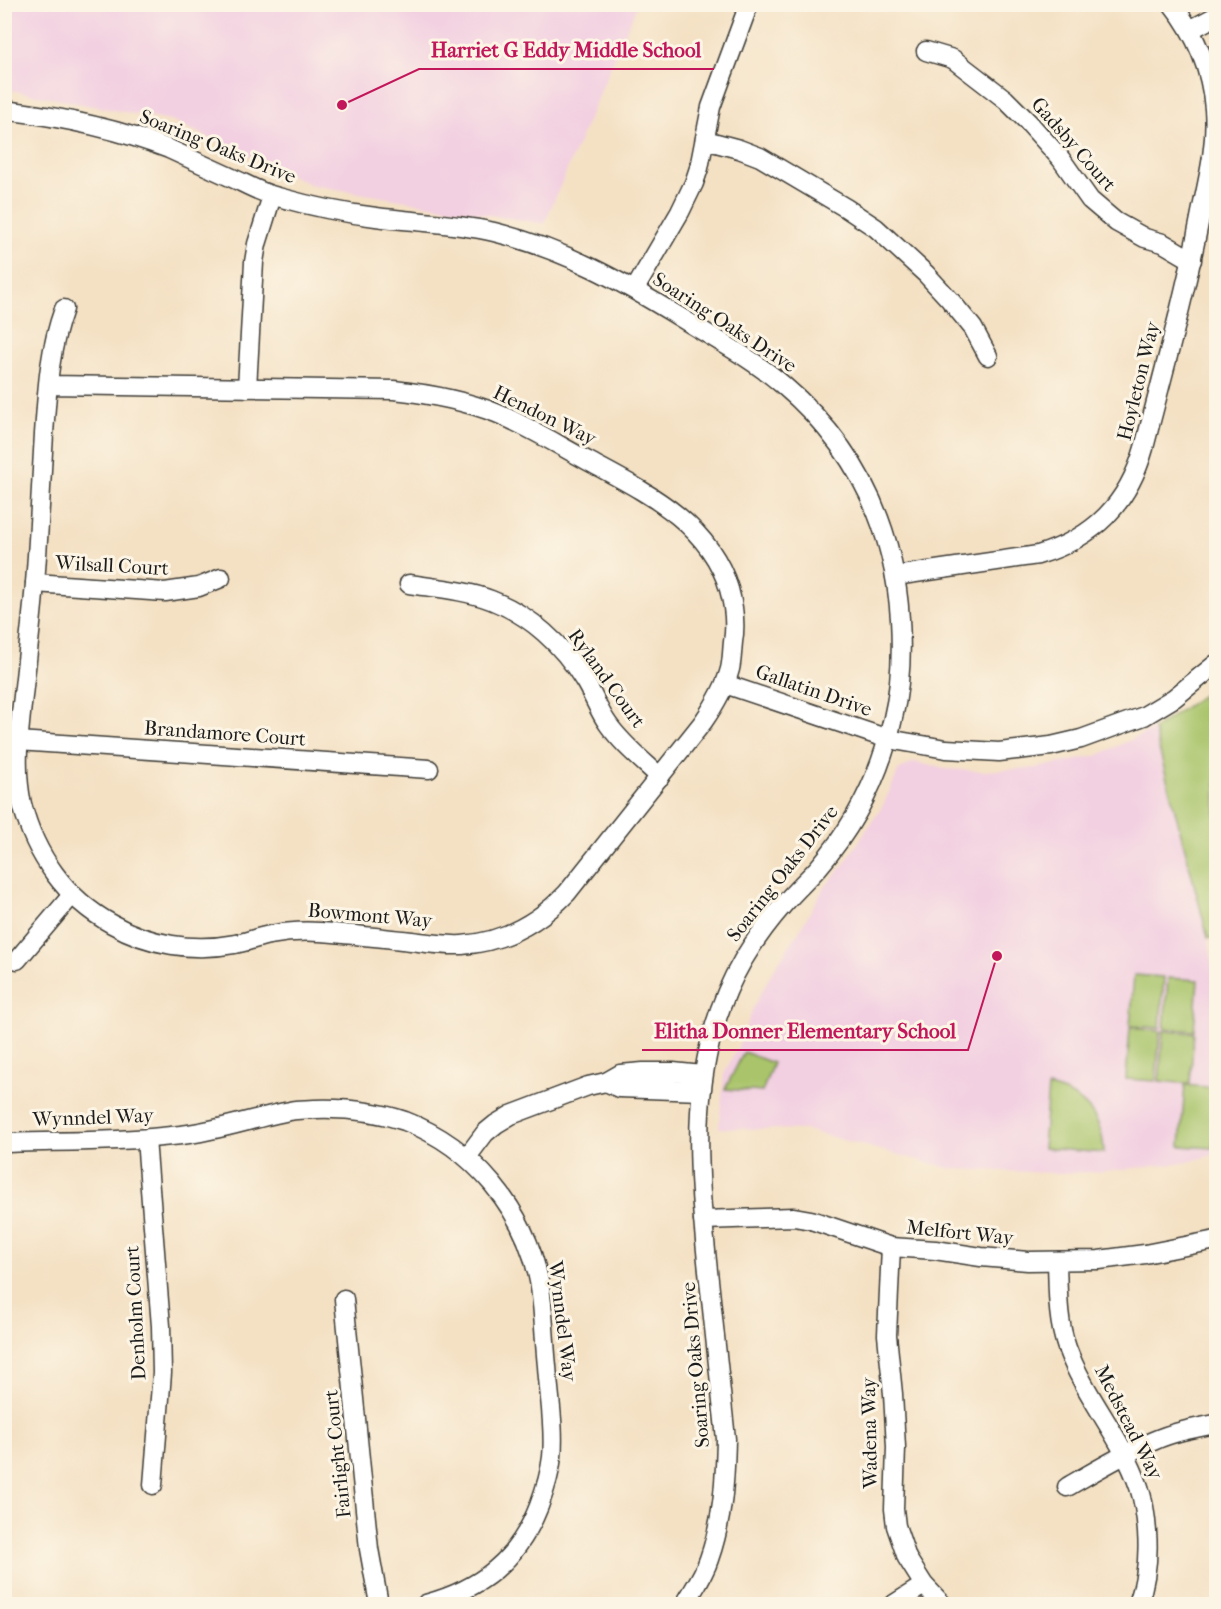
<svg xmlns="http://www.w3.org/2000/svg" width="1221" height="1609" viewBox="0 0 1221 1609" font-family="'IM FELL French Canon',serif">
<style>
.built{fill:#f2cfe1}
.green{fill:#a9c46a;stroke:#627043;stroke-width:1.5}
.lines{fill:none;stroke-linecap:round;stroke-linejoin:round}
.minor-casing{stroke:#3c3a35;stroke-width:21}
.minor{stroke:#fff;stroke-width:18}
.labels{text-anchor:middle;stroke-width:6;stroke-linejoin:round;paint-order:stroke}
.street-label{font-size:20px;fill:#1c1c1c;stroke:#fcf5e5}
.leader{fill:none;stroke:#c2185b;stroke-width:2}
.callout-dot{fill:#c2185b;stroke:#fcf5e5;stroke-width:2}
.callout-label{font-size:21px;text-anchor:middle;font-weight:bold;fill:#c2185b;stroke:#fcf5e5;stroke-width:6;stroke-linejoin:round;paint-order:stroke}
</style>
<rect width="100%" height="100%" fill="#fcf5e5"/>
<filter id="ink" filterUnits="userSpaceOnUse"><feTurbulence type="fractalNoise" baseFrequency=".0167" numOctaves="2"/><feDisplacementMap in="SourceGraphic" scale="12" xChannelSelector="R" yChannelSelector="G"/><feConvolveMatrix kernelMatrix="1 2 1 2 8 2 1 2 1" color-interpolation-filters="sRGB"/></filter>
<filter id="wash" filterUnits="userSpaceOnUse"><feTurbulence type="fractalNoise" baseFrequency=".008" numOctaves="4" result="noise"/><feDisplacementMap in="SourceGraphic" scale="24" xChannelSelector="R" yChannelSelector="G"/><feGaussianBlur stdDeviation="1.35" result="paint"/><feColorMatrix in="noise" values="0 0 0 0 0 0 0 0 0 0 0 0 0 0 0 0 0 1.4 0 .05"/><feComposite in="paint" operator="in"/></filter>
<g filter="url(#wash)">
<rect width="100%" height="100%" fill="#f4e1c4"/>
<!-- built -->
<g class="built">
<polygon points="4,5 5,4 637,5 544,224 312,185 175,122 5,89"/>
<polygon points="1154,729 1208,938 1216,986 1216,1154 1184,1163 1096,1172 1053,1173 952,1169 806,1130 719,1128 724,1074 742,1039 752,1010 771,974 802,926 823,889 842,867 883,805 899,770 914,762 945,769 982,771 1036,768 1096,756"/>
</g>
<!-- green -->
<g class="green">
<polygon points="1216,684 1216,939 1208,938 1154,729 1210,690"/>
<polygon points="1134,975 1164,977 1160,1028 1130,1026"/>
<polygon points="1168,978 1198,980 1194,1031 1164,1028"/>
<polygon points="1130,1028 1160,1031 1156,1081 1126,1079"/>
<polygon points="1163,1031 1194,1033 1190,1084 1159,1081"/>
<polygon points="744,1052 773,1063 762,1092 725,1089"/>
<polygon points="1185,1085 1216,1088 1213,1148 1180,1146"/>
<path d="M 1048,1087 C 1084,1095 1103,1116 1104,1153 L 1043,1148 Z"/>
</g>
</g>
<g filter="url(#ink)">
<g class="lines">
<!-- minor casing -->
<g class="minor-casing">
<g id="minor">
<polyline points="1190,30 1216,16"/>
<polyline points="926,51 953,59 1005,99 1028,122 1061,159 1090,200 1116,222 1145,238 1163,243 1192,260"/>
<path d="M 4,110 C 61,117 116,128 169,149 C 193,160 217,171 241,182 C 253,188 265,194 278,197 C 310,206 343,213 376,217 C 415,222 455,223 494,232 C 566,250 621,281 683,319 C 717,340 753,359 783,385 C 855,446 894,525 900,619 C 902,652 901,685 893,718 C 881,773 855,825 818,868 C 807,880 795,891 784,904 C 769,921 755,940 743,960 C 686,1058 697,1163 708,1271 C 714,1327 720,1383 726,1439 C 725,1480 723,1520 709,1559 C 704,1575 693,1590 685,1604"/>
<polyline points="705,140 739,149 760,157 846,208 876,228 926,274 950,300 973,328 988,356"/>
<polyline points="635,289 680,212 694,183 699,168 711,107 749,4"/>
<path d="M 48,385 L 394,390 C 429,394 463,400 496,413 C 528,426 558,445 588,461 C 645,492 709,522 729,589 C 734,607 736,624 733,642 C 732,651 732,661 730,669 C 725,688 714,706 703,722 L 567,893 C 539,922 504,942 462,945 C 443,946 422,942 402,940 C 375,937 347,934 320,932 C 303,931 286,932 270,935 C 258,937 247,942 235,944 C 193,952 149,945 112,924 C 66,899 35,855 22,804 C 14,769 19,731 23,696 C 27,658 32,621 35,583 C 39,534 41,484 44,434 C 47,391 49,350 64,309"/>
<polyline points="247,388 254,262 257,244 272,196"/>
<path d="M 895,576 L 1038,555 C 1094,538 1128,504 1144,448 C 1164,370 1186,292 1201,213 C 1208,179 1217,144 1214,109 C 1211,71 1196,34 1172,4"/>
<polyline points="35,583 165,592 199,587 221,578"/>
<path d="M 409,584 C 436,588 465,590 491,600 C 530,615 562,644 584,680 C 593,694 598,710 608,724 C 622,744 642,760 660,777"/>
<polyline points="725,684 888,739 946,749 999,752 1051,746 1081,739 1144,716 1174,698 1216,664"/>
<polyline points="18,741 429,769"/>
<polyline points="17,960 72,895"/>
<polyline points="606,1082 619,1088 701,1091"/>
<polyline points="146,1139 161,1326 162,1373 153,1485"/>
<path d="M 4,1143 C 63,1141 123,1142 181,1135 C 218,1131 253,1118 290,1111 C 298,1109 307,1110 315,1109 C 346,1108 375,1111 405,1121 C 473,1147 525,1209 539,1281 C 544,1309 544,1338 547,1366 C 549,1396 555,1428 552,1457 C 550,1474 545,1490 539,1506 C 518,1560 481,1589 426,1604"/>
<polyline points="467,1157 485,1133 496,1124 511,1115 588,1086 606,1082 620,1074 643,1072 673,1072 702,1075"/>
<polyline points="703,1220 794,1217 811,1220 891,1247 935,1250 981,1257 1028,1261 1099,1260 1145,1254 1216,1240"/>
<polyline points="891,1247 887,1335 893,1394 896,1447 894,1509 896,1526 907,1558 924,1585 942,1604"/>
<path d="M 1057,1261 C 1058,1290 1057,1320 1067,1348 C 1085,1397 1122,1437 1139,1487 C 1144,1502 1146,1517 1147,1532 C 1149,1557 1146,1581 1138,1604"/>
<polyline points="344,1299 369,1549 379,1604"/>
<path d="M 1067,1487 C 1095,1471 1123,1454 1153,1441 C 1173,1432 1195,1428 1216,1424"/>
<polyline points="894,1604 924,1585"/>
</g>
</g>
<!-- minor -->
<use href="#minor" class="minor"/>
</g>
</g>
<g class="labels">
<!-- street labels -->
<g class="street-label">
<text transform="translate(1074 144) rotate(49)" y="7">Gadsby Court</text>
<text transform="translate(218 146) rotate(22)" y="7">Soaring Oaks Drive</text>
<text transform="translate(725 322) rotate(33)" y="7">Soaring Oaks Drive</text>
<text transform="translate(1138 381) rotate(-76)" y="7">Hoyleton Way</text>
<text transform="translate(545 415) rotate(26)" y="7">Hendon Way</text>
<text transform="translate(112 565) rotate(3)" y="7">Wilsall Court</text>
<text transform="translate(607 678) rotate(54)" y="7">Ryland Court</text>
<text transform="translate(814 690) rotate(19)" y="7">Gallatin Drive</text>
<text transform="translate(225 733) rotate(4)" y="7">Brandamore Court</text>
<text transform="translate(782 873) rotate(-52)" y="7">Soaring Oaks Drive</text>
<text transform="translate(370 915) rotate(5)" y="7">Bowmont Way</text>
<text transform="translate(93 1117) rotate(-2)" y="7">Wynndel Way</text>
<text transform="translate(960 1232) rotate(6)" y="7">Melfort Way</text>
<text transform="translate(135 1313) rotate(-93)" y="7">Denholm Court</text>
<text transform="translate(563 1321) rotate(83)" y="7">Wynndel Way</text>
<text transform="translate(695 1365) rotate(-95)" y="7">Soaring Oaks Drive</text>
<text transform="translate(1129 1422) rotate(63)" y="7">Medstead Way</text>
<text transform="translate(869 1433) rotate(-91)" y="7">Wadena Way</text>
<text transform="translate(337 1454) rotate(-96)" y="7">Fairlight Court</text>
</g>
</g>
<!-- callouts -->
<path class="leader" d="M342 105L419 69H714M997 956L968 1050H642"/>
<g class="callout-dot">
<circle cx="342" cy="105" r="6"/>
<circle cx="997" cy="956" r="6"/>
</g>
<g class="callout-label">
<text x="566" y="57">Harriet G Eddy Middle School</text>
<text x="805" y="1038">Elitha Donner Elementary School</text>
</g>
<!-- margin -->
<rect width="1221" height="1609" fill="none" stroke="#fcf5e5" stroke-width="24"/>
</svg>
